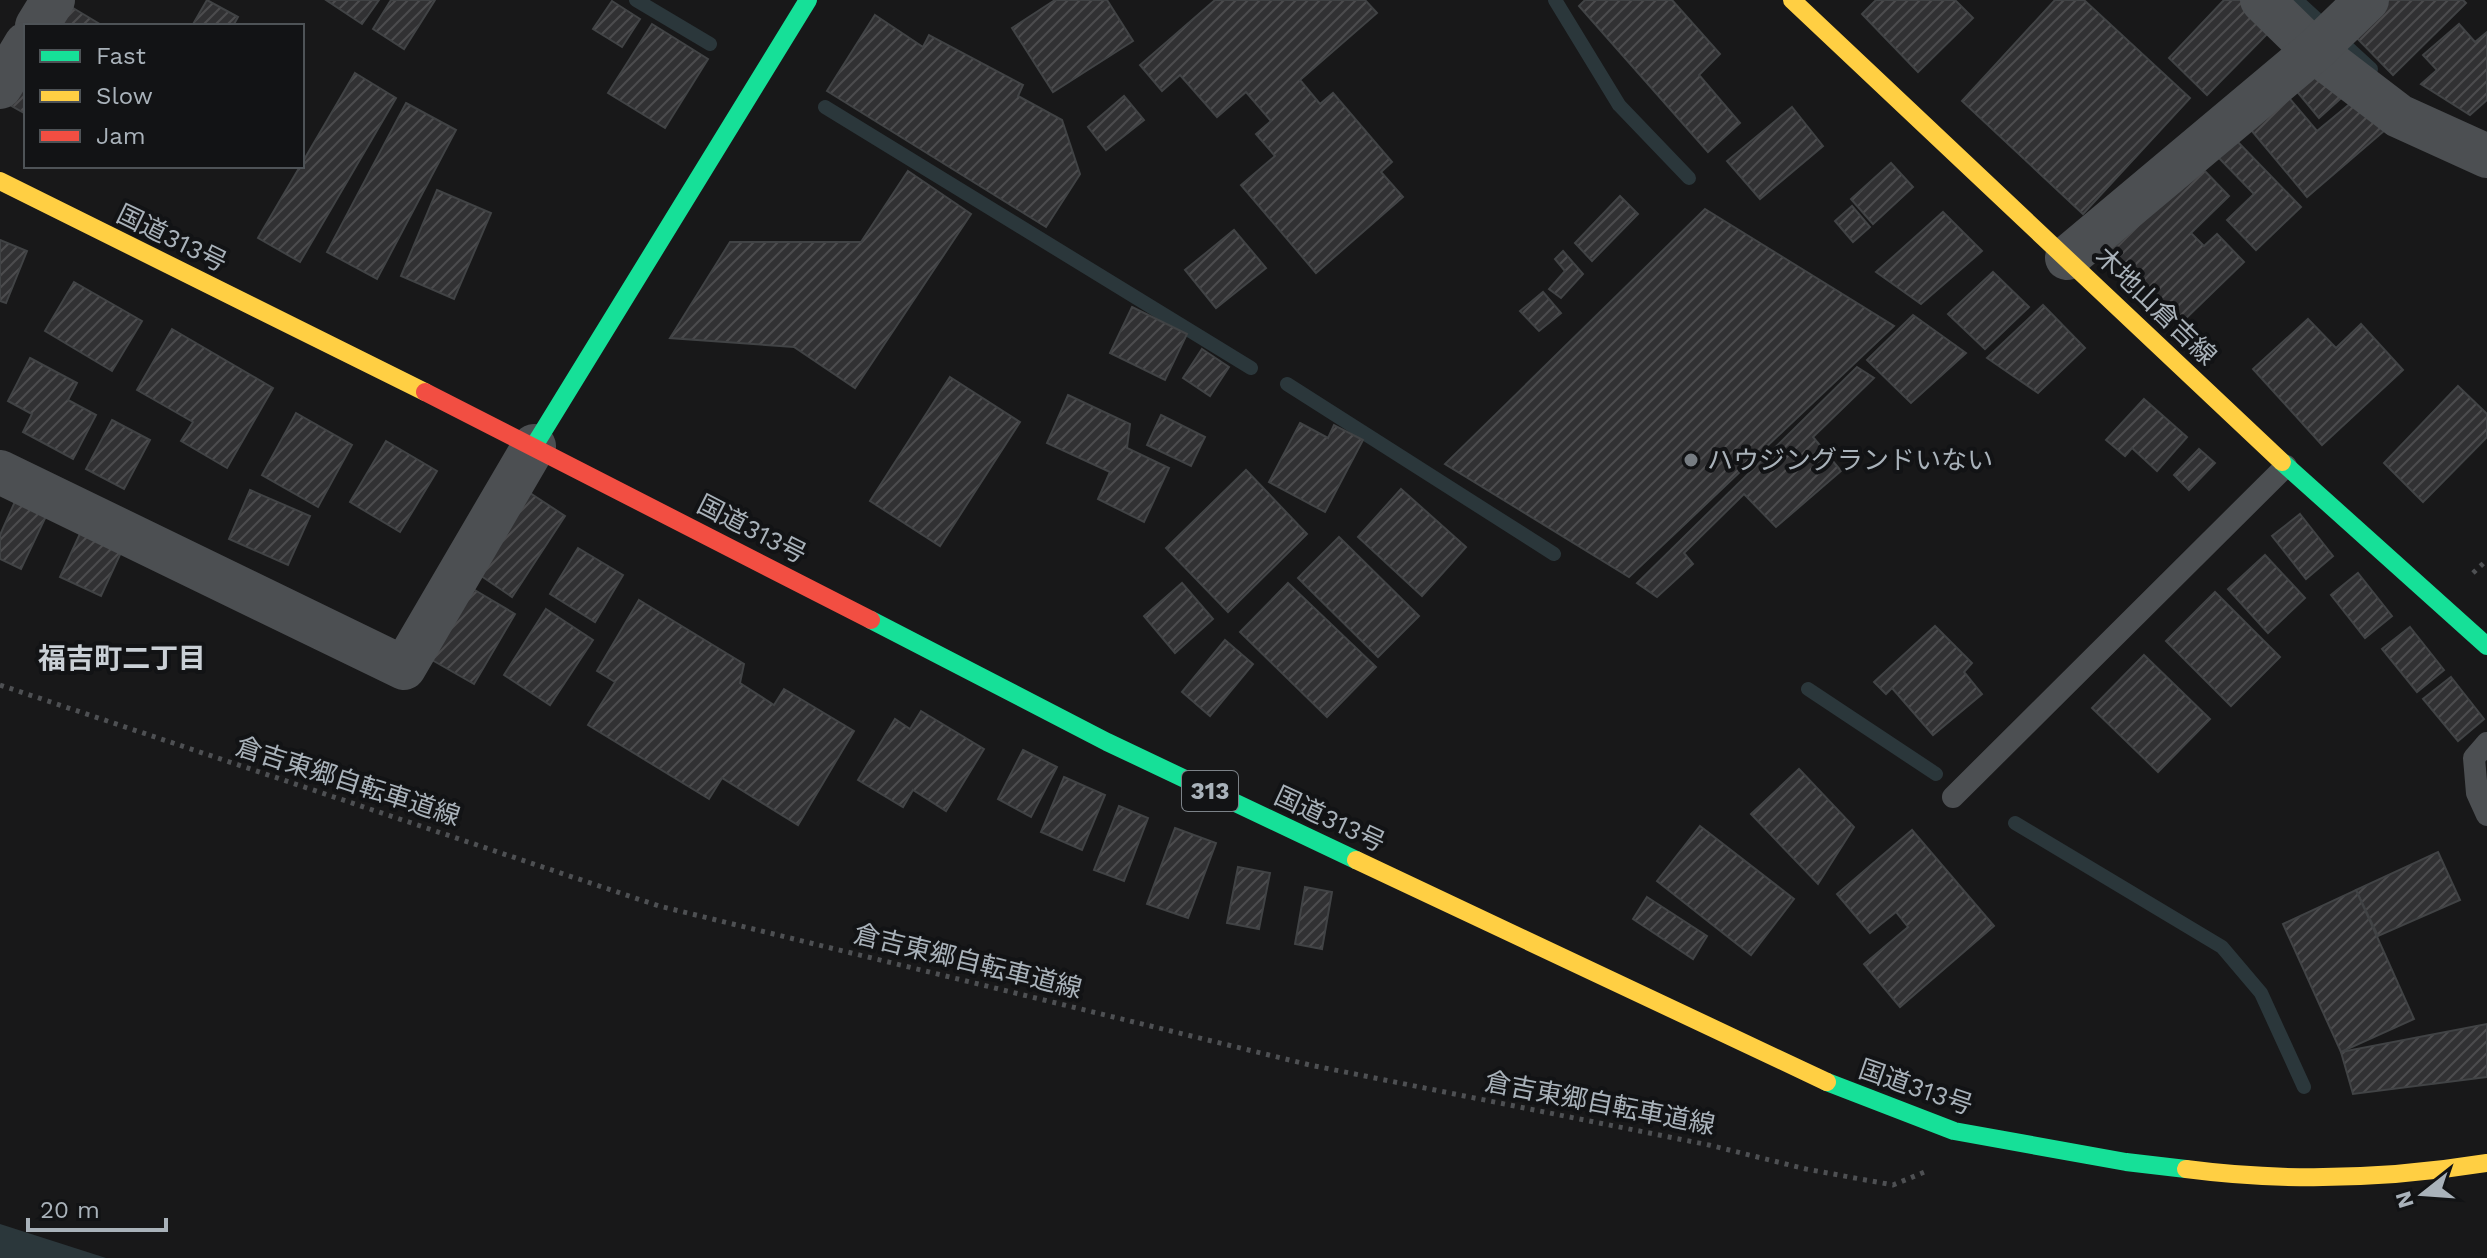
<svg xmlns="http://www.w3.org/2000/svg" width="2487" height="1258" viewBox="0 0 2487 1258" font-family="'Work Sans','Noto Sans JP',sans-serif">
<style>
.water{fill:#2b373b}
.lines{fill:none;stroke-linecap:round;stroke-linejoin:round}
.stream{stroke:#2b373b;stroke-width:14}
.building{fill:url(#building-hatch);stroke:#414345;stroke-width:2}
.path{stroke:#4e5053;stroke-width:5;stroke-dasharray:4 6;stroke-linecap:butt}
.lane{stroke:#4c4f52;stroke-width:22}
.street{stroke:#4c4f52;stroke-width:44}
.fast{stroke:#16e098;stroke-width:18}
.slow{stroke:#ffcf43;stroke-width:18}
.jam{stroke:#f24e42;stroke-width:18}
.poi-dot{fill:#767c82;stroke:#121315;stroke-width:3}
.labels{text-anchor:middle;stroke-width:8;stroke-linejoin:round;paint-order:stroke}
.shield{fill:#121315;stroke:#7c8288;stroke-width:2}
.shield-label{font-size:24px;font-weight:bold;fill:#a9b2ba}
.street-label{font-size:26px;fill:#a9b2ba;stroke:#121315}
.poi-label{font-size:26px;fill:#a9b2ba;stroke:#121315;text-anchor:start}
.neighbourhood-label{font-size:28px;font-weight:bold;fill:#cad0d6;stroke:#121315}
</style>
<defs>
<pattern id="building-hatch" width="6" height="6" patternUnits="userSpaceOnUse" patternTransform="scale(2)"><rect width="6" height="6" fill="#313133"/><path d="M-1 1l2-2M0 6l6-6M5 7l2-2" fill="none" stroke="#4c4c4e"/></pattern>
</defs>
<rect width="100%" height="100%" fill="#181819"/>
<!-- water -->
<polygon class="water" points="0,1224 106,1258 0,1258"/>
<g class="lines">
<!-- stream -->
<g class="stream">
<polyline points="636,0 710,44"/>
<polyline points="1555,0 1619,105 1689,178"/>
<polyline points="2296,0 2371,69"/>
<polyline points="825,107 1251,368"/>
<polyline points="1287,384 1554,554"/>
<polyline points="1808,689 1936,774"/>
<polyline points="2015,823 2222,947 2261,993 2304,1087"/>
</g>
</g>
<!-- building -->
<g class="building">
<polygon points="207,0 238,17 233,26 192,26"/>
<polygon points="326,0 379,0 362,24"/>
<polygon points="391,0 435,0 404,49 373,29"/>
<polygon points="1055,0 1107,0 1133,41 1053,92 1012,28"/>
<polygon points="1215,0 1365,0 1377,13 1300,80 1320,104 1333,93 1392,162 1381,172 1403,197 1316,273 1241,185 1275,156 1256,134 1271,121 1246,92 1217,117 1180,75 1162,91 1140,65"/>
<polygon points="1585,0 1672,0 1720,54 1699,75 1740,123 1708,152 1579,6"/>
<polygon points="1876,0 1955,0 1973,18 1918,72 1862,14"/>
<polygon points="2055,0 2084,0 2190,98 2083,214 1962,101"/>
<polygon points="2224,0 2242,0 2272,29 2207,95 2169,58"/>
<polygon points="2381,0 2463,0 2466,3 2393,75 2350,31"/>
<polygon points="612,1 640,19 622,47 593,29"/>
<polygon points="68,5 103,26 56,26"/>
<polygon points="875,15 923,47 929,35 1023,85 1018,96 1062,120 1080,174 1046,227 827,91"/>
<polygon points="652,24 708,59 665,128 608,93"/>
<polygon points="2459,24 2475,42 2487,32 2487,100 2470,115 2421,84 2437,70 2423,55"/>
<polygon points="2320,57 2348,92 2319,118 2290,83"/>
<polygon points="355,73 396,98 300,262 258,238"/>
<polygon points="26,77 26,114 10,105"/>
<polygon points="2285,93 2317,131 2357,98 2384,131 2307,197 2247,125"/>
<polygon points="1124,96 1144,120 1106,150 1088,127"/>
<polygon points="406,103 456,130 377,279 327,252"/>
<polygon points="1792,107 1823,146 1760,199 1727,161"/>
<polygon points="2234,138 2301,207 2256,250 2227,220 2254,194 2217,156"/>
<polygon points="1891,163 1913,187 1873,224 1851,199"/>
<polygon points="2199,165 2229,196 2191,233 2204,246 2217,234 2244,262 2181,323 2111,251"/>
<polygon points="908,171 971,214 855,388 794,347 670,338 730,242 861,242"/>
<polygon points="437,190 491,213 454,299 401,276"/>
<polygon points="1620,196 1638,214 1592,261 1575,243"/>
<polygon points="1852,206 1870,227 1853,242 1835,221"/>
<polygon points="1705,209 1894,326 1629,577 1445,464"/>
<polygon points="1943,212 1982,251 1921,304 1876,272"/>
<polygon points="1234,230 1266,268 1216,308 1185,270"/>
<polygon points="0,240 27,251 6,303 0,301"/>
<polygon points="1563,251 1583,274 1561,298 1549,289 1565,271 1555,259"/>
<polygon points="1993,272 2029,307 1985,349 1948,314"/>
<polygon points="74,282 142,321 112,371 45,331"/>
<polygon points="1543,292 1561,313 1539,331 1520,311"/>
<polygon points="2043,305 2085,348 2038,393 1987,358"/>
<polygon points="1132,307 1187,334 1165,380 1110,353"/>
<polygon points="1913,315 1966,353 1911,403 1867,360"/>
<polygon points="2308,319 2336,348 2361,324 2403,370 2322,445 2253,369"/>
<polygon points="172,329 273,388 227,468 181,441 193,422 137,390"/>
<polygon points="1202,349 1229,367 1210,396 1183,378"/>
<polygon points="30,358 77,383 68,400 96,415 73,459 23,432 32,414 8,401"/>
<polygon points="1857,367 1874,378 1813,437 1841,471 1776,527 1744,494 1684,553 1693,564 1657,597 1637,583"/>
<polygon points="950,377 1020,422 940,546 870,501"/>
<polygon points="2458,386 2487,414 2487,437 2423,502 2384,463"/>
<polygon points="1068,395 1130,424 1127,448 1169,468 1144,522 1098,499 1110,472 1047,443"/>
<polygon points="2144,399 2187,437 2157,471 2132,448 2125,456 2106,440"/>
<polygon points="296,413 352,445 318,507 262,475"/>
<polygon points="1161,415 1205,437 1191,466 1147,445"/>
<polygon points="112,420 150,440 124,489 86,469"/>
<polygon points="1300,423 1328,438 1334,425 1363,440 1325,512 1269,482"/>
<polygon points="386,441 437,471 400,532 350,502"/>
<polygon points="2199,449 2215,463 2189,490 2174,475"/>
<polygon points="1246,470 1307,534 1228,612 1166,548"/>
<polygon points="1401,489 1466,547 1422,596 1358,537"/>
<polygon points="250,490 310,516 288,565 229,539"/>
<polygon points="527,491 565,516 512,597 474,571"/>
<polygon points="17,497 48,512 21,569 0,559 0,535"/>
<polygon points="2300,514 2333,556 2306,579 2272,536"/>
<polygon points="83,527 124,546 101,596 60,577"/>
<polygon points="1339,537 1419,616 1378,657 1298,578"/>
<polygon points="578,548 623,575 595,622 550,594"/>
<polygon points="2265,555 2305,598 2268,633 2228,589"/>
<polygon points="2358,573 2392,616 2365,638 2331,595"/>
<polygon points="1182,583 1213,619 1175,653 1144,616"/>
<polygon points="1288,583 1376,667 1327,717 1240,632"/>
<polygon points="473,589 515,614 474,684 432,660"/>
<polygon points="2215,592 2280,657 2231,706 2166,641"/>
<polygon points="639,600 744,664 740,683 774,705 784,689 854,731 798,825 722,778 709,799 588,725 615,682 597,671"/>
<polygon points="546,609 593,640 550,705 504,675"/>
<polygon points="1935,626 1972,663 1964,672 1982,694 1933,735 1892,688 1886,694 1874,682"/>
<polygon points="2410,627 2444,670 2417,692 2382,649"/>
<polygon points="1225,640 1253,664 1210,716 1182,692"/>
<polygon points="2144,655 2210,719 2158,772 2092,708"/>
<polygon points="2451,677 2484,719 2458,741 2423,699"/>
<polygon points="921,711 984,749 946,811 913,790 903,807 858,780 895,719 910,729"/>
<polygon points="1023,750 1057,767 1031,817 998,799"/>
<polygon points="1799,769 1854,827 1818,884 1751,814"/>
<polygon points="1064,777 1105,795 1082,850 1041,832"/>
<polygon points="1119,806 1148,818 1124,881 1094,870"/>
<polygon points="1700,826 1794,899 1751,955 1657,881"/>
<polygon points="1175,828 1216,843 1188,918 1147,904"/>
<polygon points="1912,830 1994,926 1900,1007 1864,964 1908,927 1896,912 1870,933 1837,894"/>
<polygon points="2438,852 2460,900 2378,936 2356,890"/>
<polygon points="1238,867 1270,873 1259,929 1227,923"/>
<polygon points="1305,887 1332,892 1322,949 1295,944"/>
<polygon points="2356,890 2414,1019 2341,1052 2283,924"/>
<polygon points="1647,897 1707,936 1693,959 1633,919"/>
<polygon points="2487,1024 2487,1077 2353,1094 2341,1052"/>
</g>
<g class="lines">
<!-- path -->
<g class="path">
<polyline points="2473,573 2487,560"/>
<polyline points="0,685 659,906 1310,1065 1709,1145 1806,1169 1893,1185 1927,1171"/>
</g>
<!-- lane -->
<g class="lane">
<polyline points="2487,743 2474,758 2477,793 2487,815"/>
<polyline points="1953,797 2286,466"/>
</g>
<!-- street -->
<g class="street">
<polyline points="2262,0 2314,51 2399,116 2487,156"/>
<polyline points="37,26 53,0"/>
<polyline points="0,87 26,44"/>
<polyline points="2067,258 2314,51 2367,0"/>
<polyline points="0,472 404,668 534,446"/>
</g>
<!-- fast -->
<g class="fast">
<polyline points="534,446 808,0"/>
<polyline points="2282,462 2487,646"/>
<polyline points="871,620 1107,742 1356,860"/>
<polyline points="1827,1082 1954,1131 2126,1162 2186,1169"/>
</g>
<!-- slow -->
<g class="slow">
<polyline points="1792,0 2282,462"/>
<polyline points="0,181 425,392"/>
<polyline points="1356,860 1827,1082"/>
<path d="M 2186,1169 C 2285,1182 2388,1179 2487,1163"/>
</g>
<!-- jam -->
<polyline class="jam" points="425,392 871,620"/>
</g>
<!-- markers -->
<circle class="poi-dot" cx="1691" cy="460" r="8"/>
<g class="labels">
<!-- shield labels -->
<rect class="shield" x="1182" y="771" width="56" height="40" rx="6"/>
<g class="shield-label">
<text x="1210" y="799">313</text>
</g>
<!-- street labels -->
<g class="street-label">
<text transform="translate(172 238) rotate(26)" y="9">国道313号</text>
<text transform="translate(2156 306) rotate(44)" y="9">木地山倉吉線</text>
<text transform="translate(752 529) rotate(27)" y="9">国道313号</text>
<text transform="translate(348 781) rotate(18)" y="9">倉吉東郷自転車道線</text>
<text transform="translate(1330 819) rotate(25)" y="9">国道313号</text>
<text transform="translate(968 961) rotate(14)" y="9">倉吉東郷自転車道線</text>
<text transform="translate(1916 1087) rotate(19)" y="9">国道313号</text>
<text transform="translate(1600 1103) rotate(11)" y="9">倉吉東郷自転車道線</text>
</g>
<!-- poi labels -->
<g class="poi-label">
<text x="1707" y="469">ハウジングランドいない</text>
</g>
<!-- neighbourhood labels -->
<g class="neighbourhood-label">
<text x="122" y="668">福吉町二丁目</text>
</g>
</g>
<!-- legend -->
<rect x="24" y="24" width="280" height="144" fill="#121315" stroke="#4e5357" stroke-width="2"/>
<rect x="40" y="50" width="40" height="12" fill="#16e098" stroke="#4e5357" stroke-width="2"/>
<text x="96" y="64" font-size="24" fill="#a9b2ba">Fast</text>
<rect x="40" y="90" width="40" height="12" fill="#ffcf43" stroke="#4e5357" stroke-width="2"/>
<text x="96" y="104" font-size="24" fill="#a9b2ba">Slow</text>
<rect x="40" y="130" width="40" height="12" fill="#f24e42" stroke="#4e5357" stroke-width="2"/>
<text x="96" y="144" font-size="24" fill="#a9b2ba">Jam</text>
<!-- north arrow -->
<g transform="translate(2423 1194) rotate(253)" stroke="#121315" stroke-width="6" paint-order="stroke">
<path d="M0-6L14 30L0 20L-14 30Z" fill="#a9b2ba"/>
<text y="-12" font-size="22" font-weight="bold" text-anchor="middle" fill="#a9b2ba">N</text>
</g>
<!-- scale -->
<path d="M28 1218v12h138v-12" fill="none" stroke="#a9b2ba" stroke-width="4"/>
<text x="40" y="1218" font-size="24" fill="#a9b2ba" stroke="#121315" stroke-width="6" paint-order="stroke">20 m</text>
</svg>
